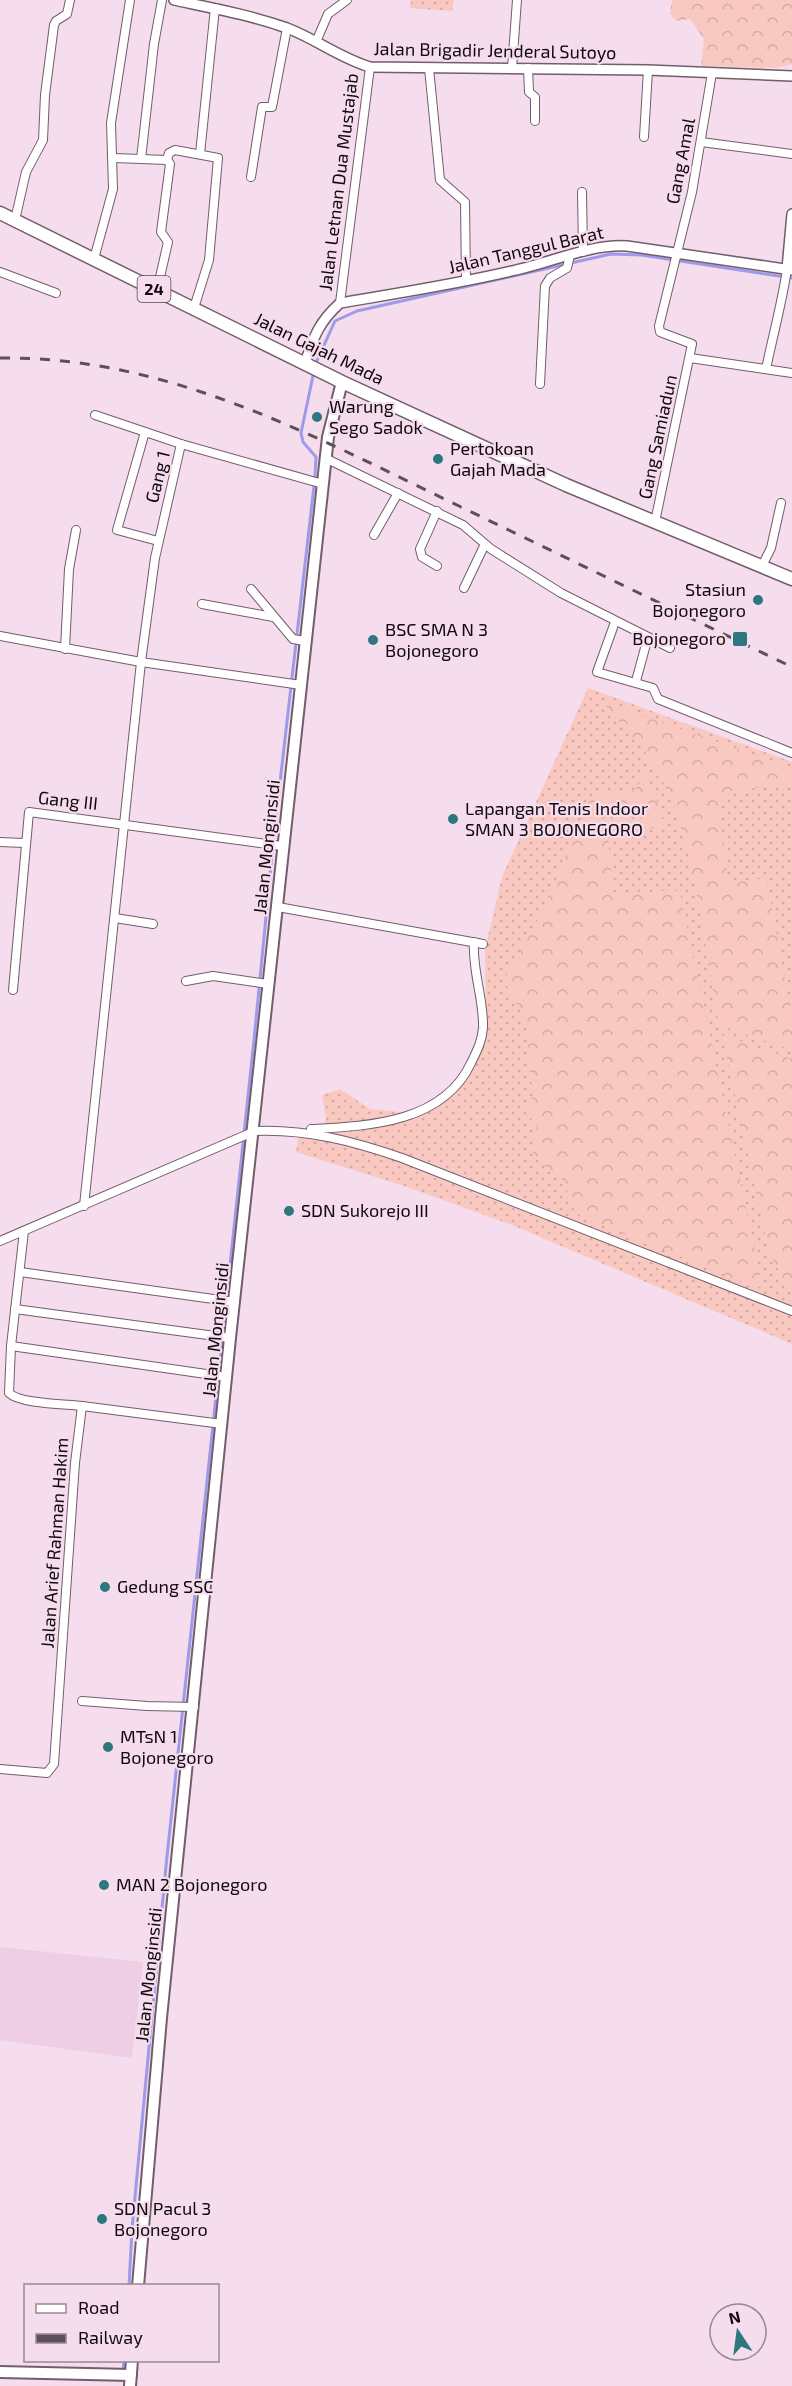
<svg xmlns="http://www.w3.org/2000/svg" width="792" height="2386" viewBox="0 0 792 2386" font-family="'Exo 2',sans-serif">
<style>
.built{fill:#eecee4}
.grass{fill:url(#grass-dots)}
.forest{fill:url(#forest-crowns)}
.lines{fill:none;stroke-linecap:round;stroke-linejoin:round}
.stream{stroke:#9d9aea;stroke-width:3}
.minor-casing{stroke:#725d6b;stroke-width:10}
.tertiary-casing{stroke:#725d6b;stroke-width:12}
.secondary-casing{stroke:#725d6b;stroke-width:14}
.trunk-casing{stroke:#725d6b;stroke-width:15}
.minor{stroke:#fff;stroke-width:8}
.tertiary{stroke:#fff;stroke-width:9}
.secondary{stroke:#fff;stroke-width:10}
.trunk{stroke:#fff;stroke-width:12}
.rail{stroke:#5d5059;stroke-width:3;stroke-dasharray:10 10;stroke-linecap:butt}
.poi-dot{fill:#2e777f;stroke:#f5dded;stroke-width:2}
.labels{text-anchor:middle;stroke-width:4.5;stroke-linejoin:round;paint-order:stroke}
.shield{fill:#f5dded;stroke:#554951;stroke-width:1.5}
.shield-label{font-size:16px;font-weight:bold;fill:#11090e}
.street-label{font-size:18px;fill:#11090e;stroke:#f5dded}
.poi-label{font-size:18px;fill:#11090e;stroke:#f5dded;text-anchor:start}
</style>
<defs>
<pattern id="grass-dots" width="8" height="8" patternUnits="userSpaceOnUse" patternTransform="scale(1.5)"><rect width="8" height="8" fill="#f9c8c0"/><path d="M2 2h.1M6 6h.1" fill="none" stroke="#d4aaa4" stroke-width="1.8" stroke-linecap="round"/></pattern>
<pattern id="forest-crowns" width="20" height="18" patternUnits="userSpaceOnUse" patternTransform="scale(1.5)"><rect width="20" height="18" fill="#f9c8c0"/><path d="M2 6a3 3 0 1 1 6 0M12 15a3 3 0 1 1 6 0" fill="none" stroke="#d4aaa4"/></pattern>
</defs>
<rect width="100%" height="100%" fill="#f5dded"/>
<!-- built -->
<polygon class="built" points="0,1947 143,1962 132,2058 0,2040"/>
<!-- grass -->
<g class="grass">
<polygon points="411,0 454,0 452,11 410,8"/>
<polygon points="588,688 792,762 792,1344 512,1225 404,1186 296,1152 299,1134 319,1135 326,1119 322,1095 340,1089 370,1109 421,1114 466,1080 483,1041 486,1026 485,949 502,877"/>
</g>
<!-- forest -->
<g class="forest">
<polygon points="672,0 792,0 792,64 777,68 701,66 704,39 690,19 676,21 670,14"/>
<path d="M 607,703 L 792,768 L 792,783 L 726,792 L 719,814 L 729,884 L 764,878 L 767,881 L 792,1018 L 792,1050 L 719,1025 C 703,945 697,843 658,772 C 644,746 622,726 604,704 Z"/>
<path d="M 646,773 L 667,826 L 617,833 L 608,837 L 613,895 L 673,890 L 680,893 L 761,1279 L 761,1286 L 757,1288 L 581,1216 L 575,1212 L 563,1180 L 536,1159 L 532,1150 L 537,1126 L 526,1113 L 525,1106 L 533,1097 L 526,1024 C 522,1005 506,997 506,976 L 545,906 L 587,805 L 595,795 L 634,791 Z"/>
<polygon points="722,1035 792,1059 792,1296 769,1252"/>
</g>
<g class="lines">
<!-- stream -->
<g class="stream">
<polyline points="315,365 335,321 357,311 611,254 641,255 792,278"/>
<polyline points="129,2286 132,2229 166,1866 254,1040 274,835 315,477 316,457 303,442 301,433 314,371"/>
<polyline points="123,2372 124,2360"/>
</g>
<!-- minor casing -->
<g class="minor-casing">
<g id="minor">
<polyline points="316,42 328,14 347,0"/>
<polyline points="429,68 440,180 465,202 466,281"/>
<polyline points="512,68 517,0"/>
<polyline points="528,68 529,92 535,97 535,121"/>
<polyline points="644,137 648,70"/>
<polyline points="701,142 792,154"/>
<polyline points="200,154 215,8"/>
<polyline points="114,158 167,160 169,153 175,150 218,158 209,260 194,308"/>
<polyline points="141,159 154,44 162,0"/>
<polyline points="251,177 262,107 272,107 287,28"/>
<polyline points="582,192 583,252"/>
<polyline points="15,220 26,172 43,140 45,95 54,25 56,21 67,14 70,0"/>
<polyline points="94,259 113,189 111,123 130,0"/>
<polyline points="0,272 56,293"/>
<polyline points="157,290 168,242 161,232 170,164 167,160"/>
<polyline points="340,303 370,67"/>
<polyline points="690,358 792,373"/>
<path d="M 766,369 C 773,335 782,303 787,269"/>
<polyline points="540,384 545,286 550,278 567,268 570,255"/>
<polyline points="95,415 181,444 323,484"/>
<polyline points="145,432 117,530 158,541"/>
<polyline points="325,458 463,525 491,549 561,593 670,648"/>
<polyline points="437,511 420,549 422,557 437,566"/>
<polyline points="655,522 692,344 660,332 659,326 692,192 712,73"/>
<polyline points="374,535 398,493"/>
<polyline points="762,566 771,548 781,503"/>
<polyline points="464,588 485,544"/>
<polyline points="251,589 293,639 305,641"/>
<polyline points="202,604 273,617"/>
<polyline points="615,622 597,672 653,688 658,699 792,753"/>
<polyline points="0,636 141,662 301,685"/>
<polyline points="65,649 69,569 76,530"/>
<polyline points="636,681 648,637"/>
<polyline points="0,842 24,843"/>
<polyline points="278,907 483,944"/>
<polyline points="115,918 153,924"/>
<polyline points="186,981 213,976 268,984"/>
<polyline points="13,990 29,812 282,846"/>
<path d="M 311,1129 C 369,1126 443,1123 471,1063 C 477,1051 482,1041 483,1028 C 484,999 472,971 474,942"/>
<polyline points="84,1206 141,662 155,558 181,444"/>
<path d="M 24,1231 L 11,1346 L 9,1393 C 20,1404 66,1404 82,1406"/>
<path d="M 0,1241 L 255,1131 C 307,1129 353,1141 402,1158 L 792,1311"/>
<polyline points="20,1272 235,1302"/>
<polyline points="15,1309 230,1338"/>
<polyline points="11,1346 227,1377"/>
<polyline points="82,1701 147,1706 194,1707"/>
<polyline points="0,1769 47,1773 54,1764 75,1463 82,1406 222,1424"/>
</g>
</g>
<!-- tertiary casing -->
<g class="tertiary-casing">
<g id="tertiary">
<path d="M 174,0 C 212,8 250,15 287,28 C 316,39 340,58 370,67 L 648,70 L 792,76"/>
<polyline points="787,269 792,214"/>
<path d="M 305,363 C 314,336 319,322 340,303 C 399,293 458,284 516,270 C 553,262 589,244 627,246 L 792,270"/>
</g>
</g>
<!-- secondary casing -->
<g class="secondary-casing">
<g id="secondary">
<polyline points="138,2286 161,2018 230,1338 328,437 342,382"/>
<polyline points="0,2372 131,2375"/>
<polyline points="130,2386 132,2360"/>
</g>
</g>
<!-- trunk casing -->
<g class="trunk-casing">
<polyline id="trunk" points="0,213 342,382 566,485 792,579"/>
</g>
<!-- minor -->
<use href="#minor" class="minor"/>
<!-- tertiary -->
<use href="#tertiary" class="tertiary"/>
<!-- secondary -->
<use href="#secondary" class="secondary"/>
<!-- trunk -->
<use href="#trunk" class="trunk"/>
<!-- rail -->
<path class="rail" d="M 0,358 C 169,356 313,436 461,507 C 571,560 682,614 792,667"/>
</g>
<!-- markers -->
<g class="poi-dot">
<circle cx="317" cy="417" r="6"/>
<circle cx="438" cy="459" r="6"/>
<circle cx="758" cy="600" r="6"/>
<rect x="732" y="631" width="16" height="16" rx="3"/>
<circle cx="373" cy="640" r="6"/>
<circle cx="453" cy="819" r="6"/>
<circle cx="289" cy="1211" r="6"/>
<circle cx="105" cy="1587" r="6"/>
<circle cx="108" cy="1747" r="6"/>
<circle cx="104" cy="1885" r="6"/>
<circle cx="102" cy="2219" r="6"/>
</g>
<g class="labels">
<!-- shield labels -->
<rect class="shield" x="137.5" y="276" width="33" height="26" rx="4.5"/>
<g class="shield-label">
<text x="154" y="295">24</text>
</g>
<!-- street labels -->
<g class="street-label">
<text transform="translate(495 51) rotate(1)" y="6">Jalan Brigadir Jenderal Sutoyo</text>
<text transform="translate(681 161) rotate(-79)" y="6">Gang Amal</text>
<text transform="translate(339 182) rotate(-83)" y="6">Jalan Letnan Dua Mustajab</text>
<text transform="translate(526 250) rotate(-13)" y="6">Jalan Tanggul Barat</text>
<text transform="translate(319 349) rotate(26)" y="6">Jalan Gajah Mada</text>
<text transform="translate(658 437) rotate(-78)" y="6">Gang Samiadun</text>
<text transform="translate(158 477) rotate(-76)" y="6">Gang 1</text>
<text transform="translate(68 801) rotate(6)" y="6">Gang III</text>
<text transform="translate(267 847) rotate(-84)" y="6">Jalan Monginsidi</text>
<text transform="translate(216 1330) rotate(-84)" y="6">Jalan Monginsidi</text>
<text transform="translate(55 1543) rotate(-86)" y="6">Jalan Arief Rahman Hakim</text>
<text transform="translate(149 1975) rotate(-84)" y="6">Jalan Monginsidi</text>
</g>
<!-- poi labels -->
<g class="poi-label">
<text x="329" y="413">Warung<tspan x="329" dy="21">Sego Sadok</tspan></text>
<text x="450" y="455">Pertokoan<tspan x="450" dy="21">Gajah Mada</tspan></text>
<text x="746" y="596" text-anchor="end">Stasiun<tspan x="746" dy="21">Bojonegoro</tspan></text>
<text x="385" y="636">BSC SMA N 3<tspan x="385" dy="21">Bojonegoro</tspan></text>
<text x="726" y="645" text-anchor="end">Bojonegoro</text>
<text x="465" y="815">Lapangan Tenis Indoor<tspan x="465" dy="21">SMAN 3 BOJONEGORO</tspan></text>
<text x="301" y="1217">SDN Sukorejo III</text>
<text x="117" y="1593">Gedung SSC</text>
<text x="120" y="1743">MTsN 1<tspan x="120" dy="21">Bojonegoro</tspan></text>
<text x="116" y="1891">MAN 2 Bojonegoro</text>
<text x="114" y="2215">SDN Pacul 3<tspan x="114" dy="21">Bojonegoro</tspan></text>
</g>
</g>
<!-- legend -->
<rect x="24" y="2284" width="195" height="78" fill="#f5dded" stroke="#9a8894" stroke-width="1.5"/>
<rect x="36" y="2304" width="30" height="9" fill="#ffffff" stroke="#9a8894" stroke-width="1.5"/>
<text x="78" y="2314" font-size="18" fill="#11090e">Road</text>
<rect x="36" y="2334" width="30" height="9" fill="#5d5059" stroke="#9a8894" stroke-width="1.5"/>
<text x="78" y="2344" font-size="18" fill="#11090e">Railway</text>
<!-- north arrow -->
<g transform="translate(738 2332) rotate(347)"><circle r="28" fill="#f5dded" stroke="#9a8894" stroke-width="1.5"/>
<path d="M0-4.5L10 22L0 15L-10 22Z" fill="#2e777f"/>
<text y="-9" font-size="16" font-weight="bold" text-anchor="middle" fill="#11090e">N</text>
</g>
</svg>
